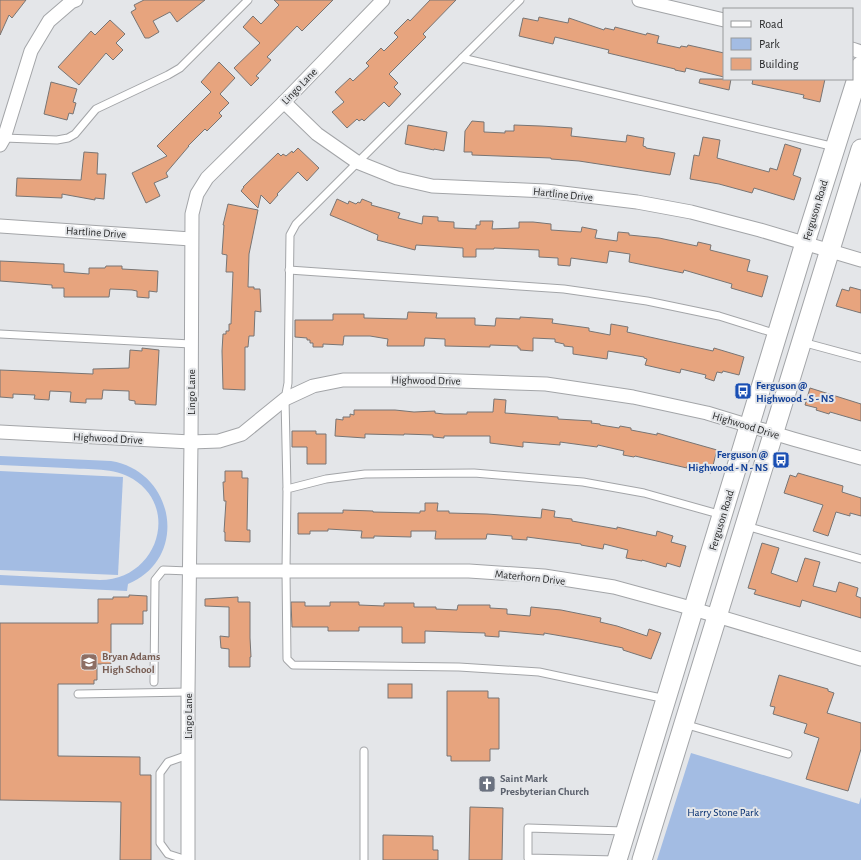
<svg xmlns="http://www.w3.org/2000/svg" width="861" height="860" viewBox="0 0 861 860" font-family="'Alegreya Sans',sans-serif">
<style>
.green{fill:#a3bce3}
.building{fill:#e7a47e;stroke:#787574}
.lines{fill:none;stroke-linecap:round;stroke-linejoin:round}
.service-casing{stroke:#a3a5a8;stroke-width:9}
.minor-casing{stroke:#a3a5a8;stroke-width:15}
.secondary-casing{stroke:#a3a5a8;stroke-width:21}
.service{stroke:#fff;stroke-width:7}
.minor{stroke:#fff;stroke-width:13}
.secondary{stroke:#fff;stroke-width:19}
.labels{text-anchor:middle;stroke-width:4;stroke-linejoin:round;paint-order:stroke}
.street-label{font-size:11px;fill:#272829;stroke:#e4e6e9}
.transit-label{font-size:11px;font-weight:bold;fill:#164399;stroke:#e4e6e9;text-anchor:start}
.education-label{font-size:11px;font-weight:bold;fill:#785e54;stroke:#e4e6e9;text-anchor:start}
.worship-label{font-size:11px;font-weight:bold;fill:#5b616d;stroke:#e4e6e9;text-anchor:start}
.park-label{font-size:11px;fill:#002b6e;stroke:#e4e6e9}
</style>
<rect width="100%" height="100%" fill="#e4e6e9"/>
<!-- green -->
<g class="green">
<path d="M 0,456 L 111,461 C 176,472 189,559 128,584 L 127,591 L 0,585 L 0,575 L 100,580 C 156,580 181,509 133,479 C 114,467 89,470 67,468 C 45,467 22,466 0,465 Z"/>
<polygon points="0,471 123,477 118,575 0,570"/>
<polygon points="691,753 859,804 861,797 861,860 657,860"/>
</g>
<!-- building -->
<g class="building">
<polygon points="0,0 26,0 12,18 9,15 0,35"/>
<polygon points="144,0 205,0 177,22 170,12 153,21 159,32 149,38 145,38 131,12 136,9 134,5"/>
<polygon points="274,0 333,0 302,31 297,26 267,57 271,60 256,76 259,78 251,86 234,68 260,43 243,27 253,16 261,24 279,5"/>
<polygon points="430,0 456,0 423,34 426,37 389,74 398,83 394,87 401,94 389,107 384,102 364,121 362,119 359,121 357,119 347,128 332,112 344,102 335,92 350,78 353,81 369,66 366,63 381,48 384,51 398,37 394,33 408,19 410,21"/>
<polygon points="539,17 568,23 569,18 604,30 605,28 614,30 615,27 646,35 647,33 659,36 657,43 680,48 681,46 687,47 688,45 724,53 724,77 686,68 685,72 675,70 675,69 608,53 609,50 555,37 553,44 519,36 523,18 538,21"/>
<polygon points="110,20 125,34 116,43 123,50 113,60 106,53 79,85 58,67 91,31 95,35"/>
<polygon points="219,62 235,78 220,94 229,103 219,113 222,116 207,131 205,129 188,146 189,146 166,173 168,177 154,183 160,196 146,203 132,173 167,156 157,146 211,92 201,82"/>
<polygon points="700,79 731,79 729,90 699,83"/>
<polygon points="753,79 825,79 820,102 803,98 804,95 752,84"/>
<polygon points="51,82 77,89 73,102 76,103 73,114 69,113 67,120 44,114"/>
<polygon points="472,121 484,122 484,132 505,133 505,131 514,131 514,125 541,126 572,128 571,136 626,142 627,135 644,138 643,146 646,147 646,148 675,153 670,175 579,161 551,159 551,158 472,155 472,152 464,152 465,131"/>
<polygon points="408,125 447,132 444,151 434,149 434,150 405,144"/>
<polygon points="703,137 720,140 717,158 769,172 770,168 777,170 785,144 801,149 793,175 801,178 794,200 754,188 752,193 719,184 690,179 694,155 699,156"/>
<polygon points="298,148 319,168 307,181 298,172 277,194 278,195 270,204 261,195 258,208 241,191 244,187 243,187 278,153 281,156 283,154 286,156 292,151 293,153"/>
<polygon points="84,152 98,153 97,174 106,174 104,199 95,198 95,200 62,194 62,198 16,196 17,178 81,180"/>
<polygon points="337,199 348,204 349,201 356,204 358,202 360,203 362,199 372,203 371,205 400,213 398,218 422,224 423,216 438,217 438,221 454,222 454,228 476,229 476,225 480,225 480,221 493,221 492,229 519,228 519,222 533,222 551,224 551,230 581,232 582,227 597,230 595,238 617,241 618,232 629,233 629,235 659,238 697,246 698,242 711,245 710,250 750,260 747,271 768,276 762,297 731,288 732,284 684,270 683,273 629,262 630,254 609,251 607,263 571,258 570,266 558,265 558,258 539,257 539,250 494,248 494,249 476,249 476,257 463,257 463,248 416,245 415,250 377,240 378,235 330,215"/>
<polygon points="228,204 258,210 249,254 248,287 254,287 254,289 260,289 261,312 255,311 254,336 249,336 248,347 245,347 245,390 223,389 222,351 223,334 226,334 226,331 229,331 229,324 231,324 233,272 226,272 227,255 222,254 224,225 223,225"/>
<polygon points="0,261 64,264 64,272 89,274 89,268 105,268 106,266 122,266 122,269 158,271 157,292 149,291 149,298 137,297 137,291 132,290 110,289 109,297 64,297 64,288 52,288 52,285 0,281"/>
<polygon points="850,287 861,290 861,313 836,306 842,289 849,291"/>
<polygon points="408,312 437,313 436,318 475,318 475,325 495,326 496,318 520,319 520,317 553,319 552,323 589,328 589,331 610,335 611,324 628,327 627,332 713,351 714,348 744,357 739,375 723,371 722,373 717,372 714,381 705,378 706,375 681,369 680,373 645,365 647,359 644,358 644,357 608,351 607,359 573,354 573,347 564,346 564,344 555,342 555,339 533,338 533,351 520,350 520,348 518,348 518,346 490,345 490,347 445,346 445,339 425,338 424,346 387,346 388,339 370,336 344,336 343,345 323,344 323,347 313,347 313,343 310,343 310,340 307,340 307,338 295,337 295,320 333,320 333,314 364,314 364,318 407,319"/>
<polygon points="142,348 159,350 156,405 135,404 135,401 129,400 129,391 103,390 102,399 86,399 86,403 70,402 71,392 50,391 49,400 34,399 35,395 13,394 13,398 0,397 0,370 93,374 93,369 129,368 130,350 142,351"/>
<polygon points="810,388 861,404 861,421 830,412 829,414 816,410 817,408 805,405"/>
<polygon points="494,399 506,400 505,413 558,417 558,419 592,421 591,423 600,424 600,425 619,428 620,426 631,428 631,430 657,435 657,433 671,437 717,450 711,473 687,466 687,468 635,456 634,457 623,455 624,451 598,445 597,447 560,442 560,445 523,442 523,447 490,443 490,436 444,436 444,438 433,437 433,435 404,434 404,435 365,434 365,438 335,436 336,419 343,420 343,417 350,417 350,414 354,415 354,410 395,410 414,412 435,411 435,413 444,414 467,414 467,412 493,412"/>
<polygon points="292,431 316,431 316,434 326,434 326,464 307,464 307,447 292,447"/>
<polygon points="225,471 242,471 242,478 248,478 247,530 250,530 250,542 225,541 225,532 224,532 226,501 224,501 223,482 225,482"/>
<polygon points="798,473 843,486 842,492 861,498 861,516 850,513 850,516 836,512 828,536 813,531 823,505 784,493 790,475 796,477"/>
<polygon points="425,503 438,503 437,511 449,511 449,513 487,514 541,518 542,509 555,511 554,517 572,519 572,521 617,529 617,527 656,536 657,531 673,536 671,542 686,546 680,567 667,563 666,567 642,560 642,561 626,558 628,550 604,544 603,549 581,545 581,544 527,537 527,540 512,539 512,536 487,534 486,539 435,539 436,531 411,531 411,537 374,536 374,538 361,538 362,531 328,529 328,531 310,531 310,534 298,534 298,513 343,513 343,510 373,511 373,512 420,513 420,511 425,511"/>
<polygon points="762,543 779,548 771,573 797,582 805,558 820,562 813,586 836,592 839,582 858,588 856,596 861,598 861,618 802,600 800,607 754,594 756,590 748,588"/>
<polygon points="129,595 147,596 147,611 143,611 143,624 111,624 111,664 97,664 97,680 94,680 94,684 58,684 58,756 140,757 140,775 151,775 151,860 120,860 121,802 0,800 0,623 98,623 98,599 113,599 113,597 129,597"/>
<polygon points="238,597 238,602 250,602 250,638 251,657 250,657 250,667 229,667 229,649 221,648 220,636 229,637 229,607 205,606 205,599"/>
<polygon points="291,602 305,602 305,606 330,606 330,602 359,602 359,605 384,606 384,603 414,603 414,607 436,607 436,609 457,610 458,605 490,605 490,608 507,609 507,614 530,616 531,607 561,610 601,618 600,622 617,626 647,636 649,629 661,633 651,659 623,650 623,648 579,639 544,633 544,635 499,631 499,637 485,636 485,633 425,631 425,643 402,643 402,627 359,627 359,631 328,631 328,627 292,627"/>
<polygon points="779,675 828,689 828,691 834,693 827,713 861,723 861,749 848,791 806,779 819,738 804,733 807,724 773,714 775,707 770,706"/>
<rect x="388" y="684" width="24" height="14"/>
<polygon points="447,691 488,691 488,698 499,698 499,749 490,749 490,761 451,761 451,756 447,756"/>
<polygon points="470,807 503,808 502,860 469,860"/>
<polygon points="383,835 433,836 433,850 438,850 438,860 383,860"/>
</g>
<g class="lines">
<!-- service casing -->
<g class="service-casing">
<g id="service">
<polyline points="520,0 462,58 835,147"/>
<polyline points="4,138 57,140 68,138 75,134 96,109 168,75 180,68 248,0"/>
<polyline points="289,270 564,289 647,301 719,316 777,334"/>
<polyline points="0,334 191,344"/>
<polyline points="802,342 861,358"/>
<polyline points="287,489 285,399 288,383 290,235 296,224 462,58"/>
<polyline points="746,526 861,559"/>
<polyline points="154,682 155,580 163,570 189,571"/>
<polyline points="78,694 188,692"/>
<polyline points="666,699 539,672 459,667 293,665 287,659 286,571 287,489 326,479 365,474 474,473 583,482 644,493 722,515"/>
<polyline points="684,724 788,754"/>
<polyline points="187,860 168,854 160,843 160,773 168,762 188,755"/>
<polyline points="364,860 364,751"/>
<polyline points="616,860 528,858 528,828 624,831"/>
</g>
</g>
<!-- minor casing -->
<g class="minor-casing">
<g id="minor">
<polyline points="639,0 724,20"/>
<polyline points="852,49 861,52"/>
<polyline points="284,102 317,134 357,162 397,178 432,186 546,191 637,202 691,212 760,230 861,260"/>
<polyline points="0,145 4,138 31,51 49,21 71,2 76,0"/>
<polyline points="0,226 191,239"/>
<polyline points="0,432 191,442 219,441 242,434 285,399 313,386 343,380 430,380 546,384 633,397 707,413 793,439 861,458"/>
<polyline points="189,571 469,571 544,576 614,587 680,605 861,659"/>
<polyline points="188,860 188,692 191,442 192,214 197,194 207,178 284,102 383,0"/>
</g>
</g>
<!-- secondary casing -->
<g class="secondary-casing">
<g id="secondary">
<polyline points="617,860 805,243 861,66"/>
<polyline points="642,860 861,149"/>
</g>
</g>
<!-- service -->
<use href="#service" class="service"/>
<!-- minor -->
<use href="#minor" class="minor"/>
<!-- secondary -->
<use href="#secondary" class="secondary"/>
</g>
<!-- icons -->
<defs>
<g id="bus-square" transform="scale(0.9)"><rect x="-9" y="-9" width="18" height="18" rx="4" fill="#1a4fb4" stroke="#e4e6e9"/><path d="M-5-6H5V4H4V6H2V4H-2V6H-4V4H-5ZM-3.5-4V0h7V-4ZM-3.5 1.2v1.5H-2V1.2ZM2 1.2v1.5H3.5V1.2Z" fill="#fff"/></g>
<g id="school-square" transform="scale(0.9)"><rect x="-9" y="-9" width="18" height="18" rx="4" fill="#8d6e63" stroke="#e4e6e9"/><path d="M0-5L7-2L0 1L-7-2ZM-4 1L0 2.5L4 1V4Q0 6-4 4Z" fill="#fff"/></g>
<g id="church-square" transform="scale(0.9)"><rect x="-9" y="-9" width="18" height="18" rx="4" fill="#6b7280" stroke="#e4e6e9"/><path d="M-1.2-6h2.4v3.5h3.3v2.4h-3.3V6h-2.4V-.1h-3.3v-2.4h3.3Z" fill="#fff"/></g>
</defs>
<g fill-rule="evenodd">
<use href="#bus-square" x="743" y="391"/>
<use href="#bus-square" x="781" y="460"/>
<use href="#school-square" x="89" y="662"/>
<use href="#church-square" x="487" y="784"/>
</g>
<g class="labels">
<!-- street labels -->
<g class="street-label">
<text transform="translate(299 86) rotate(-46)" y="4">Lingo Lane</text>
<text transform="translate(563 194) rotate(6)" y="4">Hartline Drive</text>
<text transform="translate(815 210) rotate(-73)" y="4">Ferguson Road</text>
<text transform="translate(96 232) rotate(4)" y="4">Hartline Drive</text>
<text transform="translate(426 380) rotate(1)" y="4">Highwood Drive</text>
<text transform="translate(191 392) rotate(-90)" y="4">Lingo Lane</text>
<text transform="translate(746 425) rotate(17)" y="4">Highwood Drive</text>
<text transform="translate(108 438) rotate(3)" y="4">Highwood Drive</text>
<text transform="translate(721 520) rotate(-73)" y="4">Ferguson Road</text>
<text transform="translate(530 577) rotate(6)" y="4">Materhorn Drive</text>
<text transform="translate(188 716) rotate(-90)" y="4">Lingo Lane</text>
</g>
<!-- transit labels -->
<g class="transit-label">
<text x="756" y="389">Ferguson @<tspan x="756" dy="13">Highwood - S - NS</tspan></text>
<text x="768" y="458" text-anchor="end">Ferguson @<tspan x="768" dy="13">Highwood - N - NS</tspan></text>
</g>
<!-- education labels -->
<g class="education-label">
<text x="102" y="660">Bryan Adams<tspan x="102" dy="13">High School</tspan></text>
</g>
<!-- worship labels -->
<g class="worship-label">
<text x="500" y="782">Saint Mark<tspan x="500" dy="13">Presbyterian Church</tspan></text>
</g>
<!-- park labels -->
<g class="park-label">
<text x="723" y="816">Harry Stone Park</text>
</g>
</g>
<!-- legend -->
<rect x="723" y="8" width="130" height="72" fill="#e4e6e9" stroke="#989a9c"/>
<rect x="731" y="21" width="20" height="6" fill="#ffffff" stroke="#989a9c"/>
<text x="759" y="28" font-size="12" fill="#272829">Road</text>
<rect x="731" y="38" width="20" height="12" fill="#a3bce3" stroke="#989a9c"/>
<text x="759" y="48" font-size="12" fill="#272829">Park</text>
<rect x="731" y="58" width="20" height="12" fill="#e7a47e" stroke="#989a9c"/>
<text x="759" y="68" font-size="12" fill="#272829">Building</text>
</svg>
